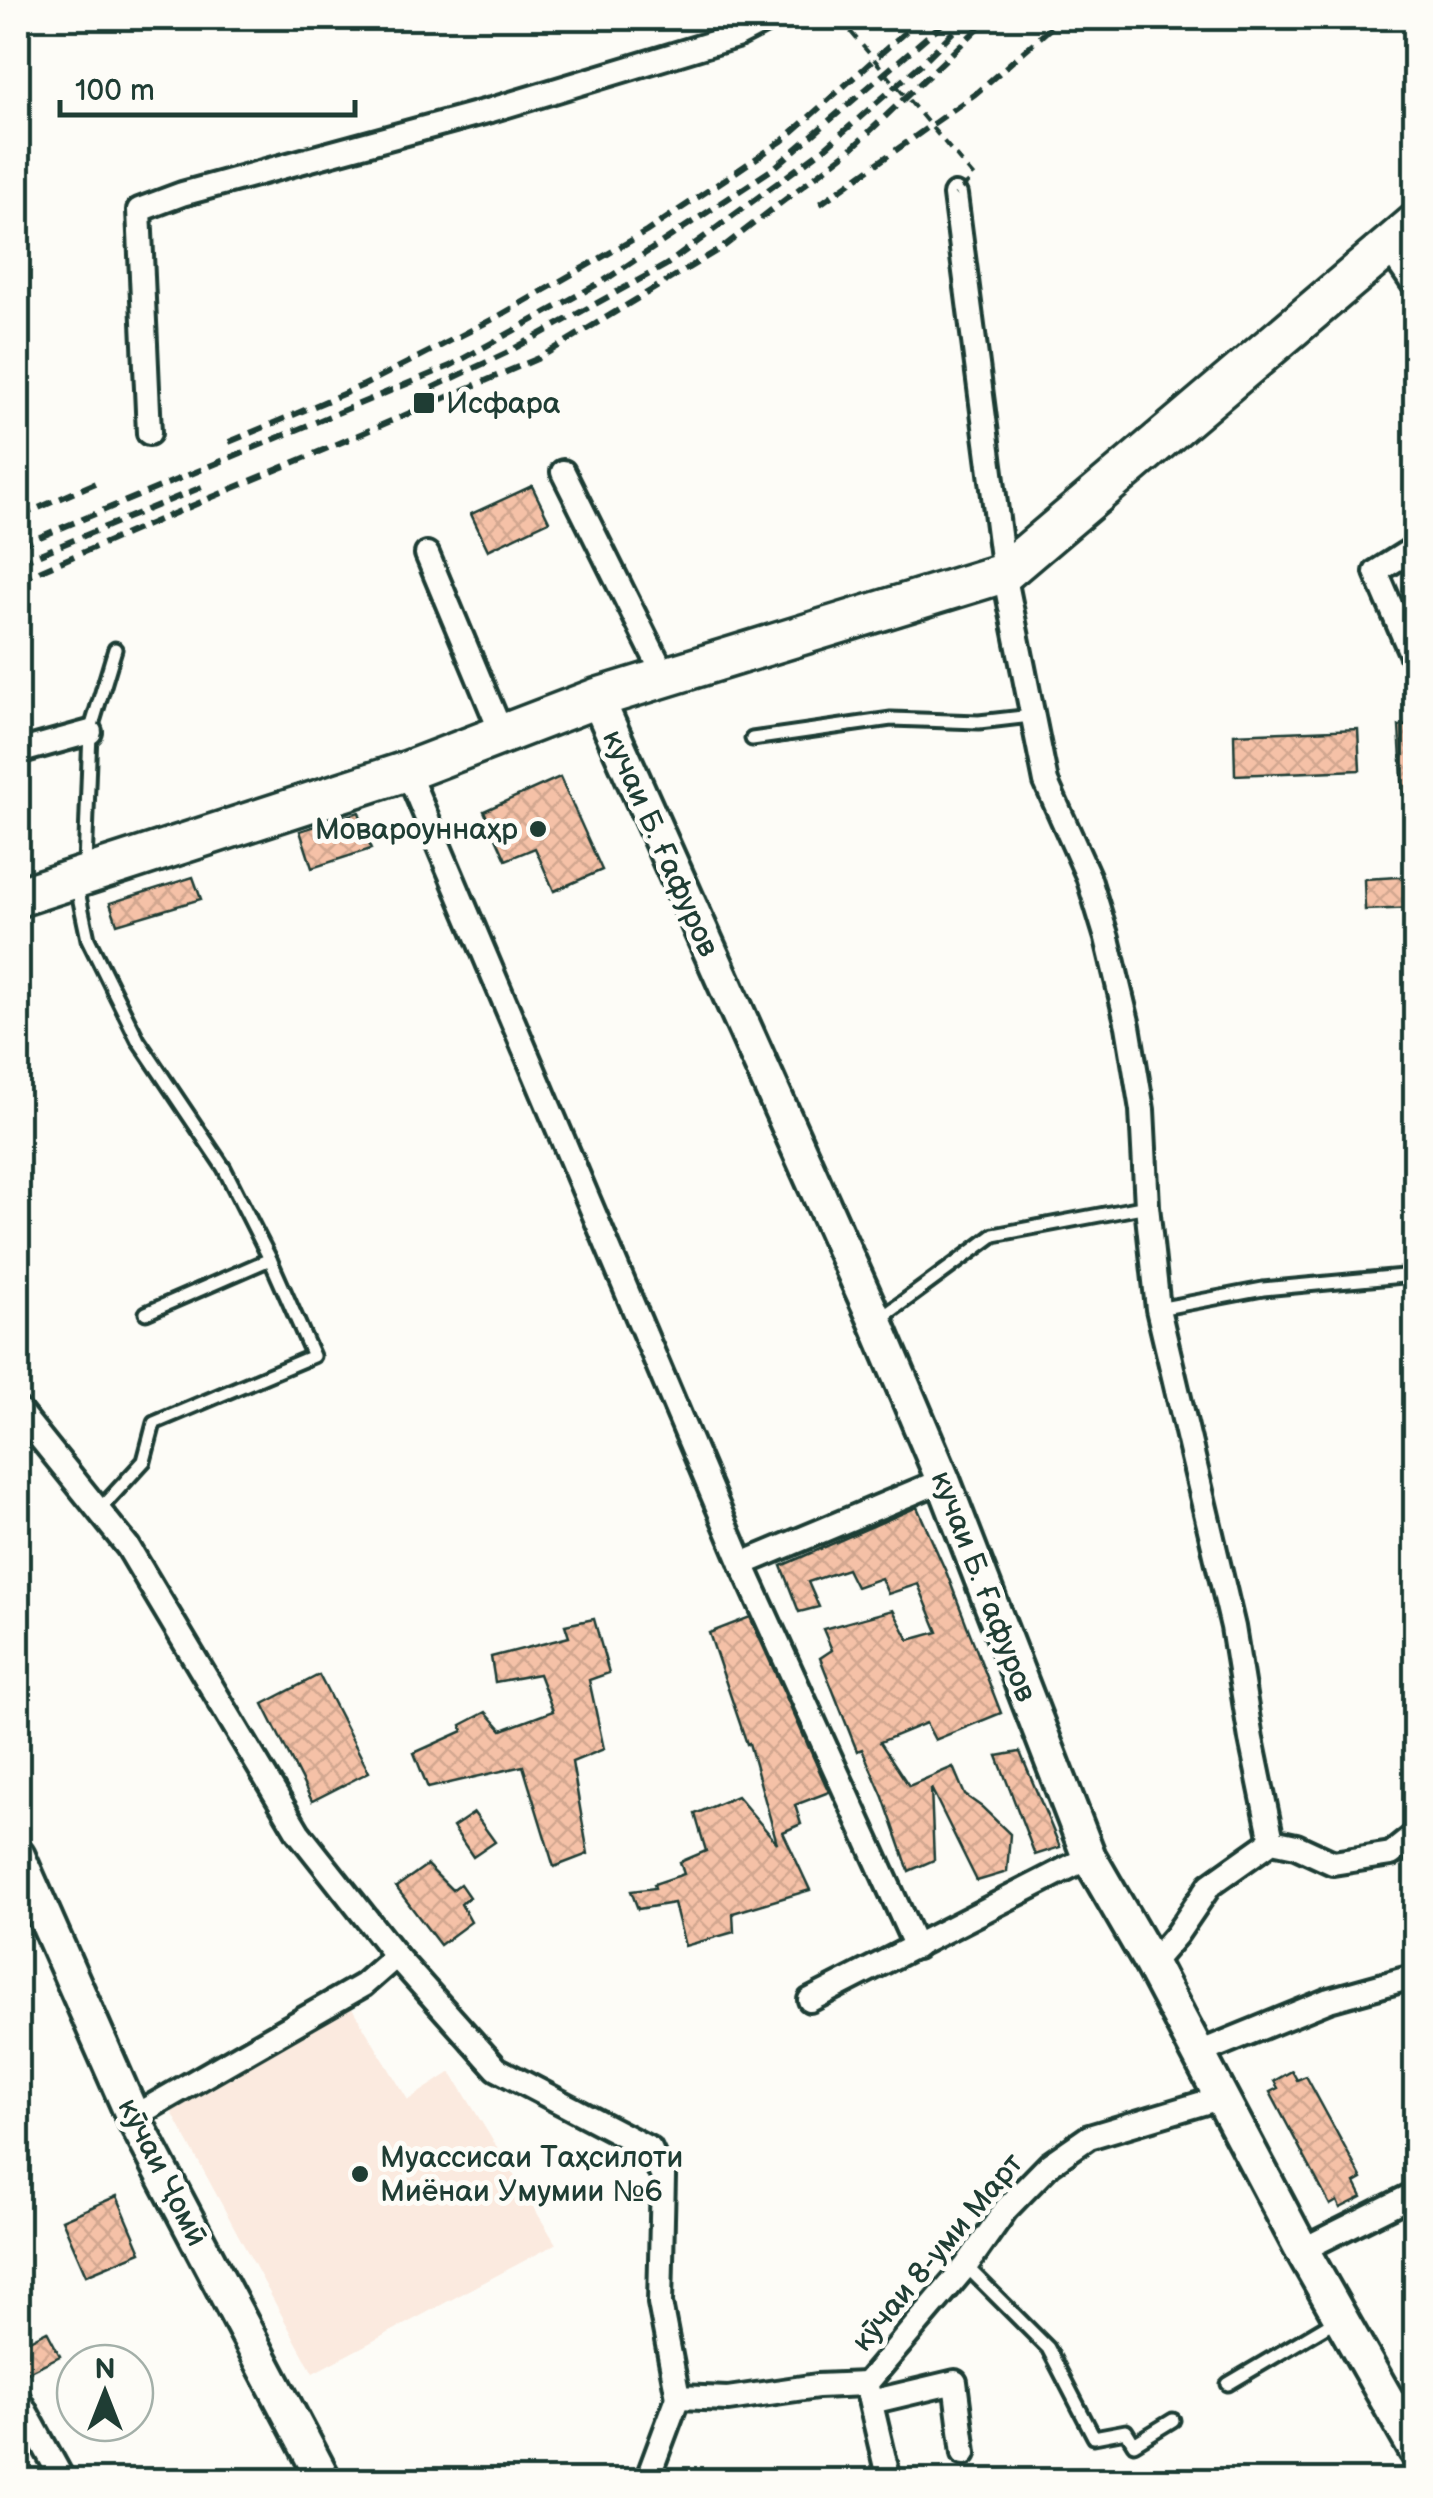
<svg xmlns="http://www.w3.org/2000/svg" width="1433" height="2498" viewBox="0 0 1433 2498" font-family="'Balsamiq Sans',sans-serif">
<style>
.built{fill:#fbeadf}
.building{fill:url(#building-cross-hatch);stroke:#1f3d34;stroke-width:2.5}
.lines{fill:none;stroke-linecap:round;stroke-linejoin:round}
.lane-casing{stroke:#1f3d34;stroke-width:19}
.street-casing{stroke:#1f3d34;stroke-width:30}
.secondary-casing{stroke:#1f3d34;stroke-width:40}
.primary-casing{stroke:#1f3d34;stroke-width:45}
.lane{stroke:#fdfcf7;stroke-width:11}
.street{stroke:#fdfcf7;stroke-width:22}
.secondary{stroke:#fdfcf7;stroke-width:32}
.primary{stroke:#fdfcf7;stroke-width:38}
.rail{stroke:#1f3d34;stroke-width:6;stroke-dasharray:15 8;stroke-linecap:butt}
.path-bridge{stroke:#1f3d34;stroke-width:4;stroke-dasharray:10 8;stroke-linecap:butt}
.poi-dot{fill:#1f3d34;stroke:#fdfcf7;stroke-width:4}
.labels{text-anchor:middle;stroke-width:10;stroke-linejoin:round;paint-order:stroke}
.poi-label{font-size:30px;fill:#1f3d34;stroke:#fdfcf7;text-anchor:start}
.street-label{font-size:30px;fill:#1f3d34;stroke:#fdfcf7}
</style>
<defs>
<pattern id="building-cross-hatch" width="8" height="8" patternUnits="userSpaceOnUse" patternTransform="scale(2.5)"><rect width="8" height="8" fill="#f5c1a7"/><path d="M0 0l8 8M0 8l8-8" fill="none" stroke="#d2a790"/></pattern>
</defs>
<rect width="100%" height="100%" fill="#fdfcf7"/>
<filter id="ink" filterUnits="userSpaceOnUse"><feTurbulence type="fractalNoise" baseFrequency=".01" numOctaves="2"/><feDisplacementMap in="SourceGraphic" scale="20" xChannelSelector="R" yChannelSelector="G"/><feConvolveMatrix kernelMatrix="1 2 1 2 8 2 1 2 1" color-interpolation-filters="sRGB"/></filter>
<g filter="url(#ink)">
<!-- built -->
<polygon class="built" points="350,2005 408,2100 451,2072 556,2244 313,2373 168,2105"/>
<!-- building -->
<g class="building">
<polygon points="532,486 549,521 488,550 471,514"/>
<polygon points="1416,725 1416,795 1403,795 1399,726"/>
<polygon points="1358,729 1360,770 1235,775 1234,734"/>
<polygon points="560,777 602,870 554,891 535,848 506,860 484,811"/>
<polygon points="359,812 371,849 312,868 300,831"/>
<polygon points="1416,876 1416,908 1365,910 1364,879"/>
<polygon points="193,877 201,899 117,924 110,903"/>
<polygon points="917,1507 947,1574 1001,1713 935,1740 926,1723 880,1742 909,1786 953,1767 965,1795 982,1807 1010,1834 1007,1872 977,1881 931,1788 934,1860 909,1871 883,1797 862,1749 857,1751 820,1658 832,1650 823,1629 893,1610 909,1640 938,1632 918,1584 888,1594 881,1578 856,1587 847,1569 808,1582 819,1607 799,1612 781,1566"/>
<polygon points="750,1617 829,1792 795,1805 801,1824 783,1832 810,1890 733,1913 734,1932 685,1946 674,1903 638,1909 631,1891 655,1888 654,1884 684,1874 680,1862 706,1851 695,1814 737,1796 777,1843 749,1743 747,1744 709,1633"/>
<polygon points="594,1619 609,1673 589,1680 604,1749 572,1762 588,1854 554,1867 523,1766 428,1788 414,1753 463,1731 461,1725 486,1712 502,1730 553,1711 539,1674 495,1682 491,1657 569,1637 565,1625"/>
<polygon points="319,1675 369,1772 312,1801 263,1704"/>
<polygon points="1020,1752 1060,1847 1035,1855 997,1756"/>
<polygon points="474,1813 495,1842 473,1857 453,1827"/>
<polygon points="427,1865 452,1890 460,1884 469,1897 461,1904 471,1922 440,1945 396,1887"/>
<polygon points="1292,2071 1297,2080 1306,2076 1362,2179 1355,2183 1362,2197 1340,2208 1337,2201 1330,2205 1270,2092 1278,2088 1274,2081"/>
<polygon points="117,2196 141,2252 86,2275 62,2220"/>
<polygon points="47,2331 60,2356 22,2375 18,2366 18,2346"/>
</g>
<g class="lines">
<!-- lane casing -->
<g class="lane-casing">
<g id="lane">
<polyline points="752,739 891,719 979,722 1031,716"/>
<polyline points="85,866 90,732 115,649"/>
<polyline points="76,882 88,939 138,1040 224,1168 270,1259 313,1356 154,1423 144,1461 100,1509"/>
<polyline points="1158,1309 1263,1289 1403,1276"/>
<polyline points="146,1313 270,1259"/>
<polyline points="880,1319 994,1235 1147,1206"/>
<polyline points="966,2266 1048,2348 1094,2437 1126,2431 1134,2444 1173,2420"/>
<polyline points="1228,2384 1336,2320"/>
</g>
</g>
<!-- street casing -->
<g class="street-casing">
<g id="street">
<polyline points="955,195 1004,573 1046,782 1088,876 1107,938 1128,1026 1142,1110 1147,1206 1158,1309 1233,1627 1251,1739 1272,1841"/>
<polyline points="1388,247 1416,288"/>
<polyline points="149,433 139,210 182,194 491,110 736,36 771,18"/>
<polyline points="563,472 665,677"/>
<polyline points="1416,547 1376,572 1416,665"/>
<polyline points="427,554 502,734"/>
<polyline points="18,752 90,732"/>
<polyline points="407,771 742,1564 916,1947"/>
<polyline points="18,1410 128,1547 298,1832 396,1956 497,2069 650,2149 663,2177 660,2303 678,2397 728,2399 817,2386 866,2384"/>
<polyline points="742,1564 943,1480"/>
<polyline points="1151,1964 1176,1935 1210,1885 1272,1841 1296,1846 1333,1863 1391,1854 1416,1834"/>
<polyline points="810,2000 1089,1857"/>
<polyline points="1199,2053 1329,2000 1416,1976"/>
<polyline points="133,2117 363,1985 396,1956"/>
<polyline points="1302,2250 1416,2193"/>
<polyline points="866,2384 966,2266 1006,2209 1050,2164 1089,2137 1223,2097"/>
<polyline points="867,2387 889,2480"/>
<polyline points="18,2398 63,2480"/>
<polyline points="871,2402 955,2382 964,2453"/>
<polyline points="647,2480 678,2397"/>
</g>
</g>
<!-- secondary casing -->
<g class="secondary-casing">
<g id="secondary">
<polyline points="597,698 876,1322 943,1480 1089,1857 1151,1964 1302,2250 1416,2451"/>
<polyline points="18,1856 133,2117 324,2480"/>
</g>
</g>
<!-- primary casing -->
<g class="primary-casing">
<polyline id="primary" points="18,897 407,771 597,698 1004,573 1416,223"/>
</g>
<!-- lane -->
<use href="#lane" class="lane"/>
<!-- street -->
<use href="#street" class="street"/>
<!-- secondary -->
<use href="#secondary" class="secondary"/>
<!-- primary -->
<use href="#primary" class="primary"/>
<!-- rail -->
<g class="rail">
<polyline points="820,204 975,94 1062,18"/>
<polyline points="432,388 506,353 666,265 825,148 921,64 967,18"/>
<polyline points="229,442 364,385 499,316 646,232 782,141 921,18"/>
<polyline points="18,517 98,482"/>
<polyline points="18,546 450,366 605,280 774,168 942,24"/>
<polyline points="18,563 202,487"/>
<polyline points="18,580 539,358 723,247 850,150 989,18"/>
</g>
<!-- path-bridge -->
<polyline class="path-bridge" points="839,18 974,177 955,195"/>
</g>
</g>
<!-- markers -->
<g class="poi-dot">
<rect x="412" y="391" width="24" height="24" rx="5"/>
<circle cx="538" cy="829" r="10"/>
<circle cx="360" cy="2174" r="10"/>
</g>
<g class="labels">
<!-- poi labels -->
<g class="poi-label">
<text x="446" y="413">Исфара</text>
<text x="518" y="839" text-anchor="end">Мовароуннаҳр</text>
<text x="380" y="2167">Муассисаи Таҳсилоти<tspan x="380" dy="34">Миёнаи Умумии №6</tspan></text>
</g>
<!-- street labels -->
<g class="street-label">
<text transform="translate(661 843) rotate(66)" y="10">кучаи Б. Ғафуров</text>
<text transform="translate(984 1586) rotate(69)" y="10">кучаи Б. Ғафуров</text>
<text transform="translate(163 2172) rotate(63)" y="10">кӯчаи Ҷомӣ</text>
<text transform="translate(937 2252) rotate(-50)" y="10">кӯчаи 8-уми Март</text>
</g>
</g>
<!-- margin -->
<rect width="1433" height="2498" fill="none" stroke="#fdfcf7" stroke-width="60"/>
<rect x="30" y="30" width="1373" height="2438" fill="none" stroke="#1f3d34" stroke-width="4" filter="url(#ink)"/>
<!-- north arrow -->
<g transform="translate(105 2393)"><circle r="48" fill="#fdfcf7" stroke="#a4b0a9" stroke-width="2.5"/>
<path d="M0-8L18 38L0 25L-18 38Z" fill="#1f3d34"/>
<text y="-15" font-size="28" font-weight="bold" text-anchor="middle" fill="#1f3d34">N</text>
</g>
<!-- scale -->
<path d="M60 100v15h295v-15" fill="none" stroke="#1f3d34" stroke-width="5"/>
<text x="75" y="100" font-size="30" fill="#1f3d34" stroke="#fdfcf7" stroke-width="8" paint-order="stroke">100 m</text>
</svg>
